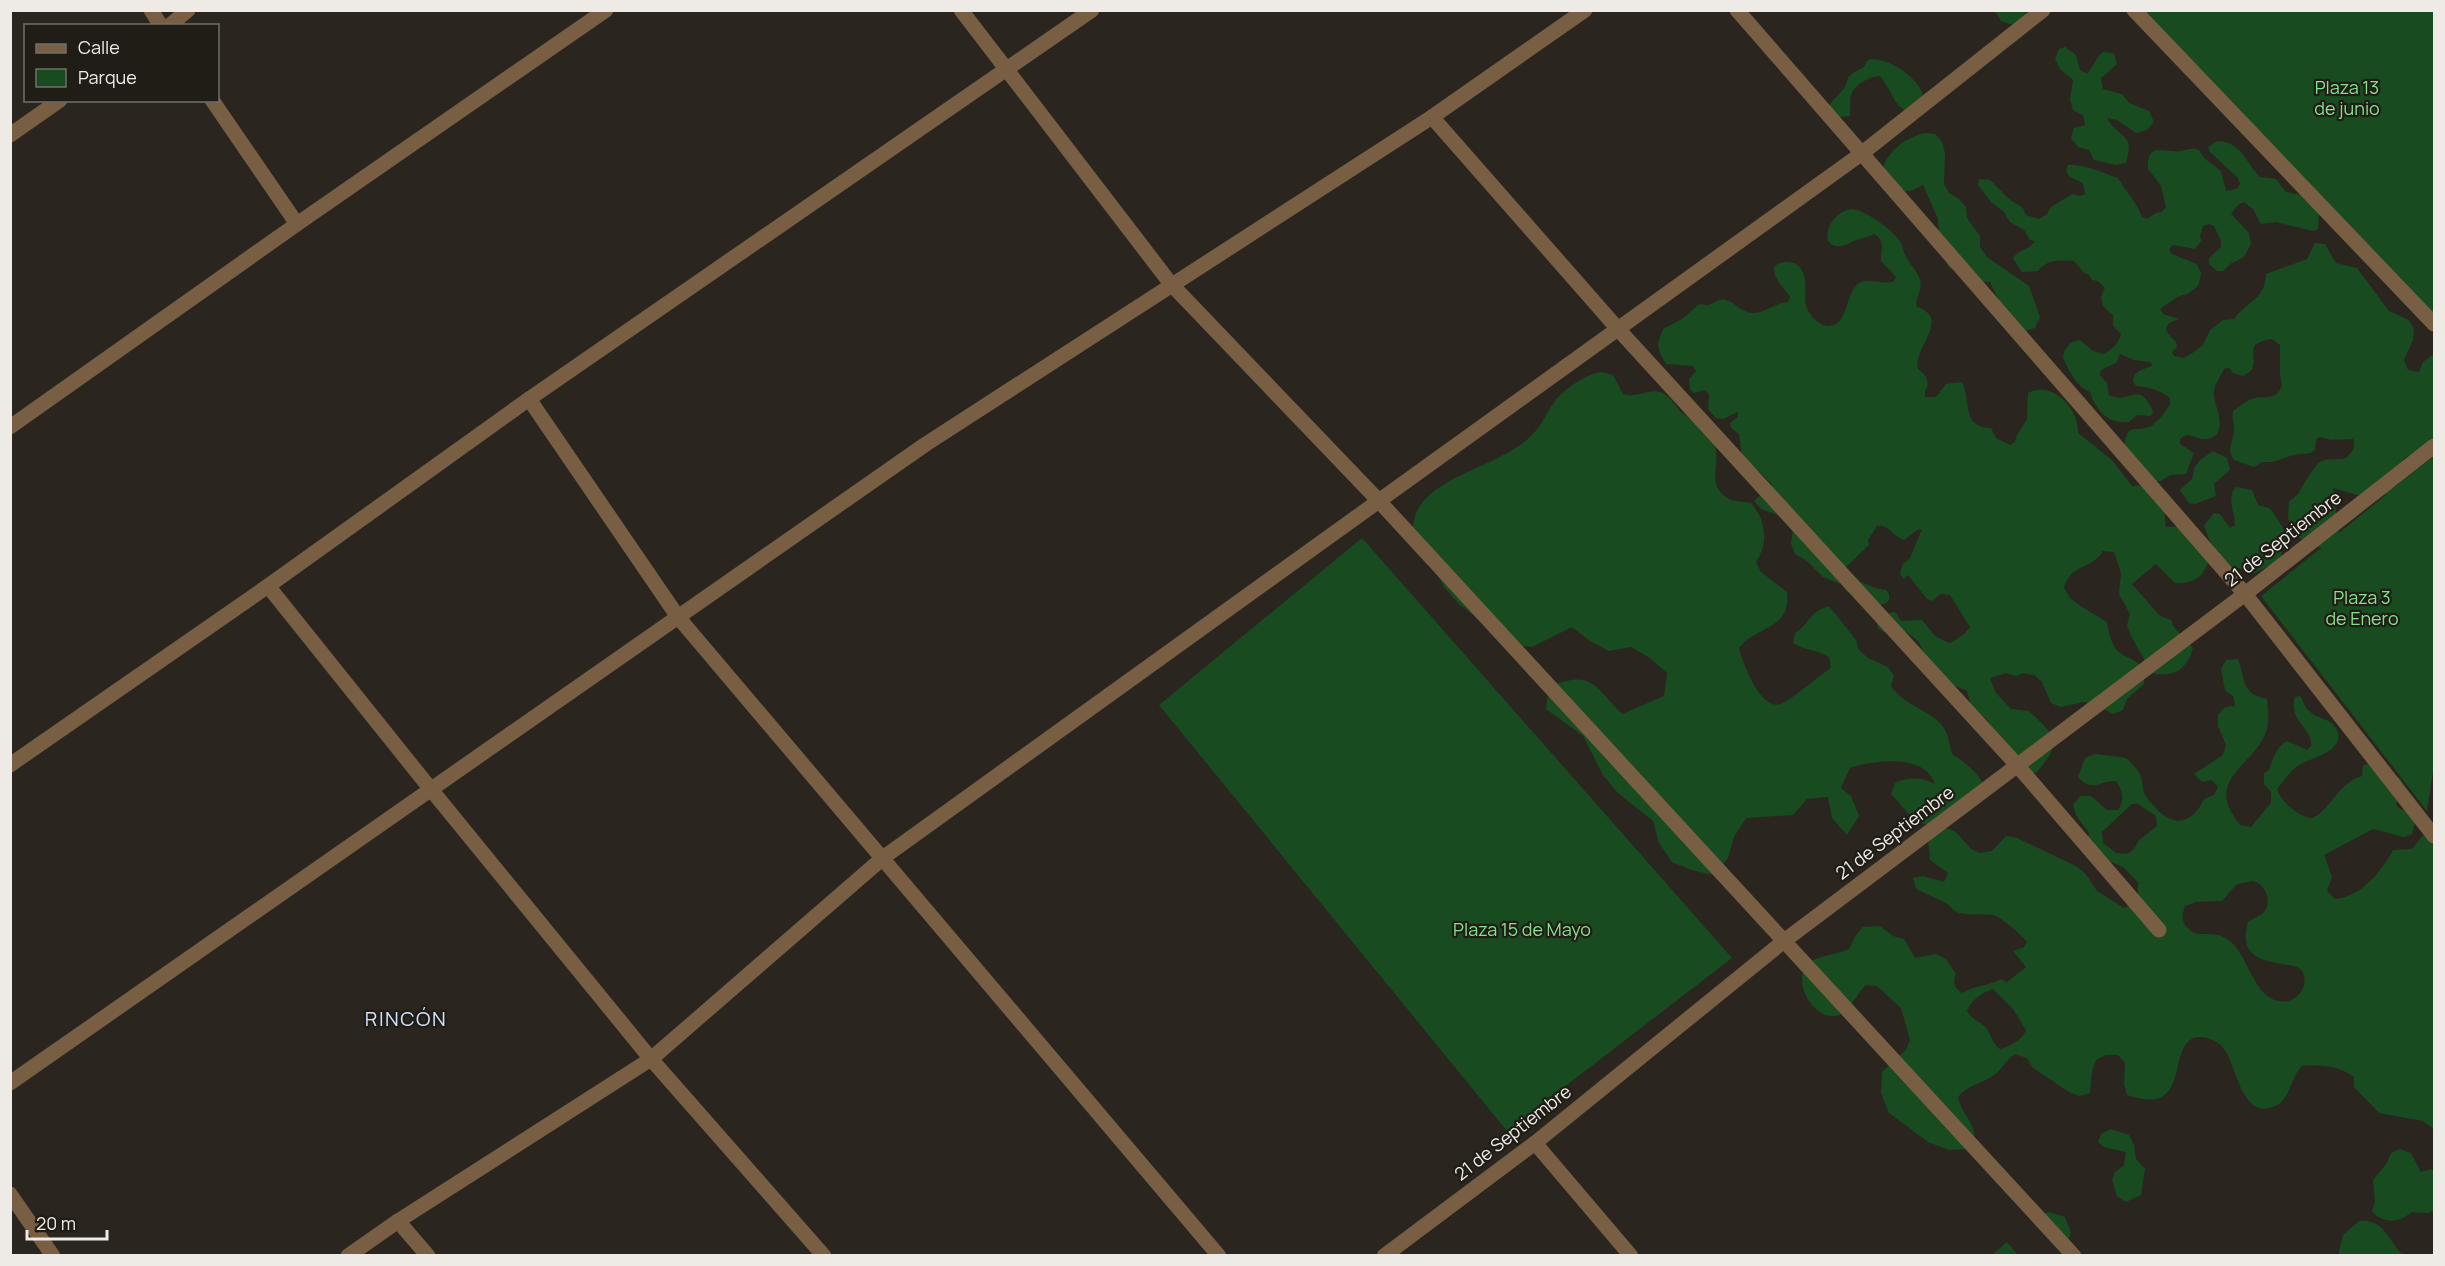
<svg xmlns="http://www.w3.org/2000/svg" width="2445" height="1266" viewBox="0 0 2445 1266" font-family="Manrope,sans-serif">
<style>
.green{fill:#184b1f;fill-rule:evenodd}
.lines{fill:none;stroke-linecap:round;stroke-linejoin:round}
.minor{stroke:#785e42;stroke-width:15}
.labels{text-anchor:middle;stroke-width:4.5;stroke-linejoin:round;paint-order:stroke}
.park-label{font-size:18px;fill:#85e28c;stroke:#201c16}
.street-label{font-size:18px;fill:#eeebe7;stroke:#201c16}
.neighbourhood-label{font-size:20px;letter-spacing:1.5px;fill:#d0e2fc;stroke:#201c16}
</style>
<rect width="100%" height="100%" fill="#2a261f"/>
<!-- green -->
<g class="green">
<polygon points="1995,11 2026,11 2024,19 2016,26 2001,21"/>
<polygon points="2144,11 2434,11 2434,317"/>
<path d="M 2065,47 L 2076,55 L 2080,70 L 2087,74 C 2094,67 2094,59 2103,52 L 2114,53 L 2117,64 L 2101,78 L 2103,89 L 2122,94 L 2129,103 L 2149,111 L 2154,122 L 2147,130 L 2136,133 L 2117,120 L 2107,118 C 2118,138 2136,133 2126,163 L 2115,165 L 2094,160 L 2089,150 L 2078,147 L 2071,138 L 2074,128 L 2085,125 L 2083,115 L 2073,110 L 2070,100 L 2073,80 L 2060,69 L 2055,59 L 2059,49 Z"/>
<path d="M 1870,59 C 1891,59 1919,77 1924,98 L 1906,110 C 1895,108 1890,87 1880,76 C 1870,76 1854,85 1851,95 C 1849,101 1851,110 1850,116 L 1840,117 L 1828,108 C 1831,101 1836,98 1841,92 C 1852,80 1840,78 1864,67 L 1866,62 Z"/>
<path d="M 1924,133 L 1935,134 L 1942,142 L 1945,153 L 1944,184 L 1949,193 L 1959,199 L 1966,207 L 1967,218 L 1980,236 L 1980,247 L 1987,257 L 2029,286 L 2040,317 L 2035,328 L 2025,331 L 1999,301 L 1990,282 L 1979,282 L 1949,268 L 1940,250 L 1938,219 L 1923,185 L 1913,190 L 1902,192 L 1880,175 C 1888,151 1901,140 1924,133 Z"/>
<path d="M 2217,141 C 2241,141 2246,163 2260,177 L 2276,179 L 2286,192 L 2302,195 L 2319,213 L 2318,229 L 2313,231 L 2276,222 L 2261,224 L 2253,209 L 2244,202 L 2239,204 L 2231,214 L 2249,233 L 2251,244 L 2244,257 L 2230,264 L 2223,271 L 2217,271 L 2209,264 L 2209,258 L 2221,247 L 2221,241 L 2214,226 L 2209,224 L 2203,226 L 2200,236 L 2201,241 L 2195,249 L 2173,245 L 2169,249 L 2172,254 L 2197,264 L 2201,273 L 2199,284 L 2196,288 L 2187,294 L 2177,297 L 2160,309 L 2163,314 L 2179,319 L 2169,323 L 2166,329 L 2168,334 L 2176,342 L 2177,347 L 2172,352 L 2174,356 L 2184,358 L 2194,352 L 2203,345 L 2210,330 L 2223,320 L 2234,319 C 2248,300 2265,300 2266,274 L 2307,259 L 2315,243 L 2325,244 L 2336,263 L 2357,268 L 2389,311 L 2409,320 L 2414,329 L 2413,340 L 2404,360 L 2408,370 L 2419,372 L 2423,362 L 2434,354 L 2434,443 L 2419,453 L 2404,458 L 2392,489 L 2434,456 L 2434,765 L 2427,811 L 2261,596 L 2321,548 L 2293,535 L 2288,518 L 2289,502 C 2293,498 2297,496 2300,491 C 2303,485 2316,463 2322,461 C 2329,458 2339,460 2346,458 C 2352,452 2356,447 2353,439 L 2331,440 L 2320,437 L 2316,439 L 2315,450 L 2311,453 L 2293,455 L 2273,462 L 2262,462 L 2254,467 L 2234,460 C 2226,449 2233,443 2234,431 C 2235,424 2231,419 2233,411 C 2237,408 2244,403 2249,400 C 2262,393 2276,404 2282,385 L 2280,374 L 2280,345 L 2272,339 C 2243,344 2258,351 2252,370 L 2243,376 L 2233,373 L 2229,368 L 2224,369 C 2221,375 2215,384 2214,391 C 2212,403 2224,415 2218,433 C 2201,450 2192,426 2180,439 L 2180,444 L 2194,453 L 2186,474 L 2170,475 L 2161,481 L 2156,481 L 2124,445 C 2129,420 2135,434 2151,426 C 2158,422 2166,411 2170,404 L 2170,398 C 2160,390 2149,387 2136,386 L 2133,381 C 2134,370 2144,370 2153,365 L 2150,362 L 2134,360 L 2120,354 L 2116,363 L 2101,370 L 2100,375 L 2107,383 L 2109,395 C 2131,406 2137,378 2153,411 L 2151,416 L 2137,415 L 2129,422 C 2108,424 2096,411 2090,392 C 2074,384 2071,373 2063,358 C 2064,348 2070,341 2080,340 L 2093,351 L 2103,354 C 2112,350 2118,344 2121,334 L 2113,326 L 2113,315 C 2103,308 2097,300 2105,288 L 2098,281 L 2092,280 L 2089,275 L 2084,273 L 2074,261 C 2060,259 2046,260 2038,271 L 2022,272 L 2013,258 C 2019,249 2030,250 2035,241 L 2030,240 L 2024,230 L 2010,222 L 2004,212 L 1991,202 L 1978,185 L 1979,179 L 1990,180 L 2009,199 L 2023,208 L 2026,215 L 2039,219 L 2047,214 L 2051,207 L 2072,194 L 2080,196 L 2085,194 L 2083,183 L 2070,177 L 2066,171 L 2068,165 C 2082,163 2103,173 2118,178 C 2125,191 2137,202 2142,217 L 2147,219 L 2156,213 L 2162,212 L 2166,207 L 2161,186 L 2148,169 C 2146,141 2165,153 2180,151 C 2188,150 2191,147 2199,150 L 2204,158 L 2221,171 L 2226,191 L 2237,189 L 2240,184 L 2238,178 L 2210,152 L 2208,147 ZM 2333,488 L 2364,497 L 2375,498 L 2387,494 L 2339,533 Z"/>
<path d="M 1851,209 C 1864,209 1895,231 1901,243 C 1903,249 1904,254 1908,260 C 1912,267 1918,272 1920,280 C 1923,291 1914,298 1917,307 C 1952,318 1912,349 1918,369 C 1926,374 1931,383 1925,391 L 1925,397 L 1936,397 L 1946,384 L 1962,382 C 1972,401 1960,427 1991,428 L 1996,438 L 2010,445 L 2015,442 L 2016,437 L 2027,419 L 2028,393 C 2052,380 2079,408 2078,433 L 2112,460 L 2132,486 L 2145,485 L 2164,511 L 2166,527 L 2187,526 L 2209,557 C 2206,576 2194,584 2175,583 L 2156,564 L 2132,584 L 2160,616 L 2171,620 L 2173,626 L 2193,648 C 2187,670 2173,678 2152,673 L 2131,636 L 2127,625 L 2130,614 L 2119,594 L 2121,573 L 2114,552 L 2103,551 C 2091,571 2071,562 2064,588 L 2070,598 L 2079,605 L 2107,622 C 2109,633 2111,646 2120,653 C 2136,663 2144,660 2144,684 L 2127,699 L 2123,710 L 2113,714 L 2094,704 L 2083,702 L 2061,707 L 2051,703 L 2042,682 L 2034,675 L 2023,673 L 2016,676 L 2006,673 L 1990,678 L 1996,693 L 2011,709 L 2029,711 C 2056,737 2064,741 2036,773 L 2025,772 L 1987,720 L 1971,706 L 1967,691 L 1951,684 L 1923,651 L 1918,641 L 1905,631 L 1883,632 L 1878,628 L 1877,623 C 1882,617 1887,612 1895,612 L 1901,621 L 1922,620 L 1936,637 L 1950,643 L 1963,635 L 1970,627 L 1950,595 L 1941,594 L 1932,601 L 1927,599 L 1908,575 L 1904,579 L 1900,574 L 1902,565 L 1910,558 L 1922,529 L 1917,530 L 1904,540 C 1893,537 1889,524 1877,526 L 1868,540 L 1869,545 L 1845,568 L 1861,582 L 1875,588 L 1886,590 L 1889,594 L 1889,600 L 1885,604 L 1879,605 L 1849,593 L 1845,590 L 1843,585 L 1823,577 L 1807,561 L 1795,554 L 1791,544 L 1793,528 L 1781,516 L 1761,509 L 1754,501 L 1758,497 L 1768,493 L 1772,484 L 1742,455 L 1739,434 L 1731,428 L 1730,423 L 1738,417 L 1738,412 L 1723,419 L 1716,418 L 1708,409 L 1709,394 L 1705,390 L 1694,393 L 1690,389 L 1689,379 L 1696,371 L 1693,366 L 1666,364 C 1657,349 1656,346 1663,329 L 1682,319 L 1698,305 C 1701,304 1704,305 1708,305 C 1715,304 1718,298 1726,300 C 1737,303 1741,314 1756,313 C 1767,311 1776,303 1788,302 L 1790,297 C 1787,291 1759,265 1785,262 C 1808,260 1806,287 1805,300 C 1805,311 1818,326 1828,326 C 1848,327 1845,294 1858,284 C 1867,276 1883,286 1894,281 L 1896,277 L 1881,261 C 1880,250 1886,240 1874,234 C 1868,237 1862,238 1856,240 C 1851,242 1847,245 1842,246 C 1817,250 1827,213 1851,209 Z"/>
<path d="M 1602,372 L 1613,375 L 1623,394 C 1638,399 1649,387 1663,393 C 1670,396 1676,407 1682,413 C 1692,420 1707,429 1713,441 C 1724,461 1703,485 1729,499 C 1734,502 1745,501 1751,503 C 1766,520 1769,543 1756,562 L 1761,572 L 1787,592 C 1791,631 1757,625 1739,648 C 1743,663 1760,711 1781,704 C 1788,702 1820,675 1831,668 L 1829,657 C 1817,650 1804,650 1793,643 L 1795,633 C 1811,623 1807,613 1829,606 L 1856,640 L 1859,650 L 1868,658 L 1888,667 L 1894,676 L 1891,686 C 1905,707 1932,710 1944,728 C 1949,736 1949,746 1953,755 C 1962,759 1981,776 1984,786 C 1986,792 1982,798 1979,804 C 1958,810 1935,836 1914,819 C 1906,812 1899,802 1891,794 L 1895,783 C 1908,777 1922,777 1935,784 C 1925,753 1874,760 1850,768 L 1841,788 L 1851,796 L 1859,816 L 1847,835 L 1832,818 L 1828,797 L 1807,799 L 1793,815 L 1746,818 L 1734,837 L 1728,858 L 1713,875 L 1692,870 L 1672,862 L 1659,843 L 1653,821 L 1618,793 L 1603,775 L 1583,736 L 1546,709 L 1549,687 C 1592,669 1594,686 1622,714 L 1664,696 L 1667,673 L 1650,658 L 1631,647 L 1609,651 L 1590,641 L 1572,627 L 1532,647 L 1512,645 L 1459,604 L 1444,587 L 1412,529 C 1414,523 1415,513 1419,507 C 1443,472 1502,466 1532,435 C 1542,425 1547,411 1555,401 C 1565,388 1586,374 1602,372 Z"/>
<polygon points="2213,451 2227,458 2230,470 2214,484 2216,496 2195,504 2189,503 2180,490 2192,479 2194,469 2200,460"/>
<path d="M 2236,487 L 2252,490 L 2258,505 L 2269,508 L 2273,512 L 2287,535 L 2282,544 L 2281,560 L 2253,574 L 2238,568 L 2233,569 L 2212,546 L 2204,526 L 2214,513 L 2220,514 L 2230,528 L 2235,525 C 2235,513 2226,497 2236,487 Z"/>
<polygon points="1362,538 1732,958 1507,1131 1159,705"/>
<path d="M 2238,659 C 2246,680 2240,693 2267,699 C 2268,710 2270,722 2266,732 C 2254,766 2202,779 2240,825 L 2251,827 L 2271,803 L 2271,792 L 2264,784 L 2264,773 L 2269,770 C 2272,760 2277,746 2287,741 L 2307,750 L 2311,746 C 2313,727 2288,722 2295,697 L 2300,696 C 2304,701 2304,707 2309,711 C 2317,719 2330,718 2336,728 C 2348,751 2312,757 2299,765 C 2291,770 2283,782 2277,789 C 2281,802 2300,818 2313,818 C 2333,807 2338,783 2362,776 L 2363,765 L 2373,763 L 2400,778 L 2402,783 L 2396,805 L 2400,809 L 2406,810 L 2415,823 L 2412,834 L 2404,837 L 2373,829 L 2324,855 L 2332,877 L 2327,891 L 2335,899 C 2361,897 2381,872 2393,850 L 2412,849 L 2425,833 L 2434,833 L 2434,1129 L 2423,1121 L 2379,1113 L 2354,1087 L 2354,1077 C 2339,1066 2320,1064 2302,1066 C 2291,1077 2290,1097 2279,1104 C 2243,1125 2237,1069 2226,1052 C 2222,1045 2216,1041 2208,1038 C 2202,1037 2196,1036 2190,1040 C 2169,1054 2189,1117 2127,1095 L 2124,1084 L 2125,1063 L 2118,1055 L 2106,1055 L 2096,1060 L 2092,1071 L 2090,1093 L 2079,1096 L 2069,1092 L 2033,1068 L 2027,1058 L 2015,1054 C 2005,1060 2002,1071 1991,1077 C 1980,1084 1966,1086 1958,1097 C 1962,1118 1982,1125 1971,1149 L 1949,1150 L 1928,1142 L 1889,1113 L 1881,1093 L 1882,1072 L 1906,1050 L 1910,1040 L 1901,1008 L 1877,986 L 1866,985 C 1856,994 1851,1010 1839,1015 C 1816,1024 1788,980 1810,962 C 1816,957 1841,953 1849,949 L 1856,935 L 1863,927 L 1880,926 L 1893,936 L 1904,939 L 1915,958 L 1936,954 L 1946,959 L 1956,974 C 1952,983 1955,988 1962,993 C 1974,985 1990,986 2001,979 L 2007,982 L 2026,967 L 2013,951 L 2024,947 L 2027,942 C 2023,936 2000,916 1993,915 C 1977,912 1959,920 1948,904 L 1916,889 L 1913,878 L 1923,876 L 1944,882 L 1948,873 L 1930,860 L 1928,838 L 1946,828 L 1956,832 L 1971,849 L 1980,853 L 1992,851 L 2006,836 L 2017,838 L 2076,866 L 2085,873 L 2097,891 L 2124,908 L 2138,902 L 2138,882 L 2123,867 L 2102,858 L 2087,844 L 2089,833 L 2076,815 L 2073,805 L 2080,796 L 2091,796 L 2107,810 L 2118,810 C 2125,799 2123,792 2116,781 C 2098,781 2093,793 2078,777 L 2085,758 L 2095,754 L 2126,758 C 2132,764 2139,770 2141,777 C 2143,783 2142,789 2145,795 C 2147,799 2151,802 2154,806 C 2173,828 2192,825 2204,799 L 2214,795 L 2218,787 L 2212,780 L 2202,782 L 2194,774 L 2223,755 L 2226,745 L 2218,726 L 2218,715 L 2225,707 L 2235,706 L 2233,696 L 2225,690 L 2221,669 L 2226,660 ZM 2132,804 L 2138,804 L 2156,816 L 2157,826 L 2139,840 L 2134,849 L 2127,854 L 2116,853 L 2103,843 L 2102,832 ZM 2253,881 C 2265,884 2273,901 2264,912 C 2260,917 2253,918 2248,922 C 2233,973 2295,958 2302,971 C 2315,993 2277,1023 2254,979 C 2245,964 2237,938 2217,935 C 2209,933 2202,935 2194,933 C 2183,926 2180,919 2185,906 L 2196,902 L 2222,901 L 2237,884 ZM 1993,989 L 2013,1009 L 2026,1030 C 2023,1039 2009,1047 2000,1049 C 1992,1044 1992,1035 1986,1028 C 1980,1021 1972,1020 1967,1011 C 1971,1000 1982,993 1993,989 Z"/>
<polygon points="2111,1129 2129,1135 2134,1145 2136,1159 2145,1169 2141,1195 2126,1202 2117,1196 2112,1180 2115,1172 2124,1165 2126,1152 2104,1147 2098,1142 2101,1134"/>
<path d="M 2400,1149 L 2411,1153 L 2421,1172 L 2431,1169 L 2434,1171 L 2434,1211 L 2427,1213 L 2412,1212 C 2398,1223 2385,1224 2372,1212 L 2375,1202 L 2373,1180 L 2387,1163 L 2391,1153 Z"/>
<polygon points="2049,1212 2065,1217 2071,1233 2068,1240 2053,1243 2039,1227 2043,1214"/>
<path d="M 2359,1221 C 2385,1219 2387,1240 2403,1255 L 2338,1255 L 2343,1235 Z"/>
<polygon points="2007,1242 2018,1255 1992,1255"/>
</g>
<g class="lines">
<!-- minor -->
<g class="minor">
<polyline points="151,10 161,26"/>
<polyline points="961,10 1171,284 1378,500 2074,1256"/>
<polyline points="1737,10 2245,594 2434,836"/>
<polyline points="2134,10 2434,324"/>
<polyline points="169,26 188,10"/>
<polyline points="212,100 297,224"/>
<polyline points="1432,117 1618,329 2017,765 2159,930"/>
<polyline points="10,135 60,100"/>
<polyline points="529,399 678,617 1219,1256"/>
<polyline points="10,427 297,224 606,10"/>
<polyline points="268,586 429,787 651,1059 824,1256"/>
<polyline points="10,765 268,586 529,399 1092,10"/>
<polyline points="10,1083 926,444 1432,117 1585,10"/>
<polyline points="1535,1143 1631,1256"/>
<polyline points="10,1194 53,1256"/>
<polyline points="398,1221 428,1256"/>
<polyline points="348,1256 398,1221 651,1059 884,857 1861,154 2043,10"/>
<polyline points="1384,1256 1535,1143 1784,941 2245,594 2434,446"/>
</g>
</g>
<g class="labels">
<!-- park labels -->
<g class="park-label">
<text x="2347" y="94">Plaza 13<tspan x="2347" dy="21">de junio</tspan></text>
<text x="2362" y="604">Plaza 3<tspan x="2362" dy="21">de Enero</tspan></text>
<text x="1522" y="936">Plaza 15 de Mayo</text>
</g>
<!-- street labels -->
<g class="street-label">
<text transform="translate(2283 539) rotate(-38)" y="6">21 de Septiembre</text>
<text transform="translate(1895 833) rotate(-37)" y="6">21 de Septiembre</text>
<text transform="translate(1513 1133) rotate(-38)" y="6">21 de Septiembre</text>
</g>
<!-- neighbourhood labels -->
<g class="neighbourhood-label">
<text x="406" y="1026">RINCÓN</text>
</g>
</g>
<!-- border -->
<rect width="2445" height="1266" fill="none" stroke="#eeebe7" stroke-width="24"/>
<!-- legend -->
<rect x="24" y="24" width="195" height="78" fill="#201c16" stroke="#726f6a" stroke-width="1.5"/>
<rect x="36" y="44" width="30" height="9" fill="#785e42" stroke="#726f6a" stroke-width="1.5"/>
<text x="78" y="54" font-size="18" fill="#eeebe7">Calle</text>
<rect x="36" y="69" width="30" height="18" fill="#184b1f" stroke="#726f6a" stroke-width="1.5"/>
<text x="78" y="84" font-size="18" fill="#eeebe7">Parque</text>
<!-- scale -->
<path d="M27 1230v9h80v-9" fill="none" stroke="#eeebe7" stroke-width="3"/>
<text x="36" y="1230" font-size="18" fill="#eeebe7" stroke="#201c16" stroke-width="4.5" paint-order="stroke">20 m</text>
</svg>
